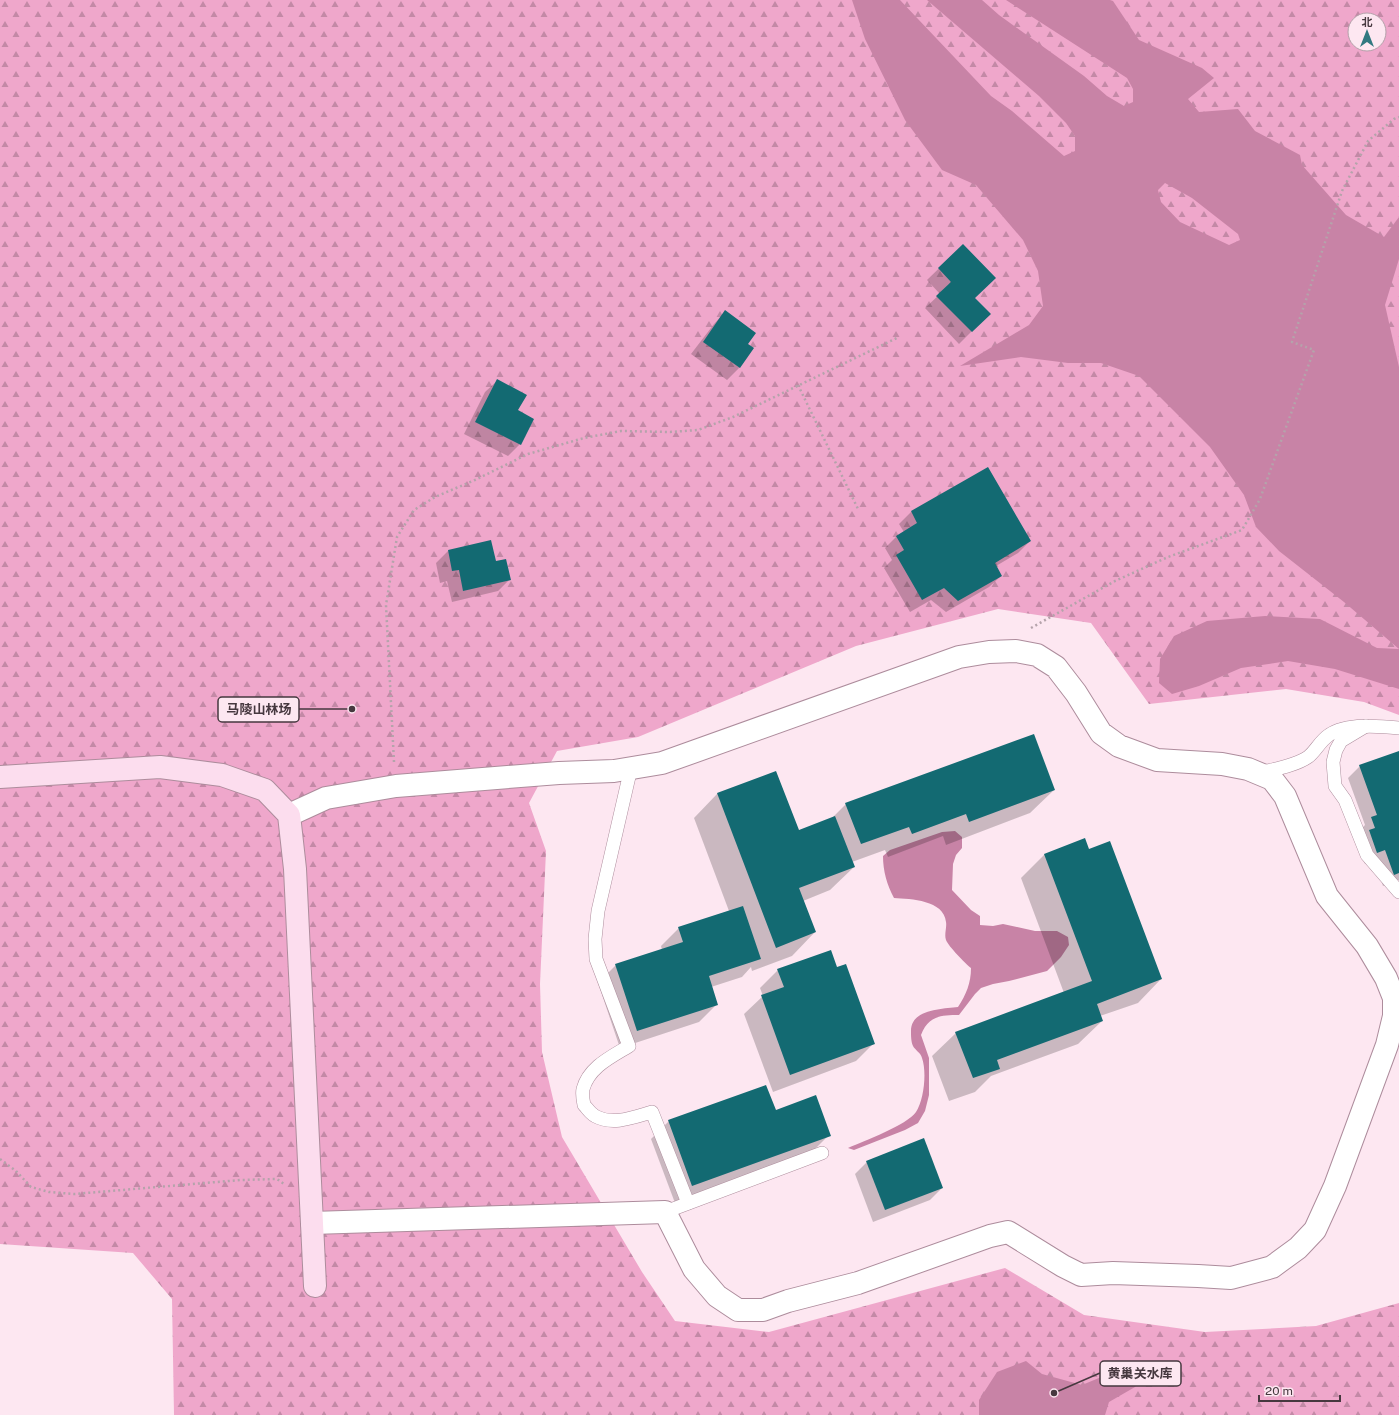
<svg xmlns="http://www.w3.org/2000/svg" width="1399" height="1415" viewBox="0 0 1399 1415" font-family="'Public Sans','Noto Sans SC',sans-serif">
<style>
.forest{fill:url(#forest-firs);fill-rule:evenodd}
.water{fill:#c883a6;fill-rule:evenodd}
.shadow{fill:#0003}
.building{fill:#136a72}
.lines{fill:none;stroke-linecap:round;stroke-linejoin:round}
.lane-casing{stroke:#ad8c9c;stroke-width:14}
.street-casing{stroke:#ad8c9c;stroke-width:24}
.secondary-casing{stroke:#ad8c9c;stroke-width:24}
.path{stroke:#b5a3ab;stroke-width:2.5;stroke-dasharray:2 3;stroke-linecap:butt}
.lane{stroke:#fff;stroke-width:13}
.street{stroke:#fff;stroke-width:22}
.secondary{stroke:#fcddee;stroke-width:22}
.leader{fill:none;stroke:#46383f;stroke-width:1.5}
.callout-dot{fill:#46383f;stroke:#fde7f1;stroke-width:1.5}
.callout{fill:#fde7f1;stroke:#46383f;stroke-width:1.5}
.callout-label{font-size:13px;text-anchor:middle;font-weight:bold;fill:#46383f}
</style>
<defs>
<pattern id="forest-firs" width="22" height="20" patternUnits="userSpaceOnUse"><rect width="22" height="20" fill="#efa7cb"/><path d="M5 1l3.5 6h-7zM16 11l3.5 6h-7z" fill="#c389a6"/></pattern>
</defs>
<rect width="100%" height="100%" fill="#fde7f1"/>
<!-- forest -->
<path class="forest" d="M 0,0 L 1399,0 L 1399,715 L 1364,702 L 1286,689 L 1149,704 L 1091,623 L 998,609 L 856,646 L 638,737 L 557,751 L 529,803 L 546,851 L 540,984 L 542,1052 L 562,1137 L 642,1272 L 675,1321 L 769,1332 L 1005,1268 L 1084,1315 L 1205,1332 L 1316,1326 L 1399,1303 L 1399,1415 L 174,1415 L 172,1299 L 133,1253 L 0,1244 ZM 1355,20 L 1379,20 L 1379,44 L 1355,44 Z"/>
<!-- water -->
<g class="water">
<path d="M 852,0 L 900,0 L 991,96 L 1012,111 L 1064,156 L 1075,151 L 1075,136 L 1066,123 L 1039,96 L 927,0 L 982,0 L 999,15 L 1084,76 L 1107,96 L 1124,106 L 1133,102 L 1133,89 L 1127,78 L 1006,0 L 1110,0 L 1113,1 L 1139,40 L 1202,68 L 1214,78 L 1188,99 L 1199,112 L 1238,109 L 1255,131 L 1300,155 L 1302,165 L 1346,215 L 1384,237 L 1399,217 L 1399,259 L 1385,305 L 1399,367 L 1399,689 L 1335,669 L 1288,661 L 1241,668 L 1199,686 L 1172,694 L 1159,683 L 1160,659 L 1174,636 L 1207,621 L 1265,616 L 1320,619 L 1377,648 L 1399,649 L 1344,602 L 1279,551 L 1256,527 L 1244,495 L 1210,447 L 1139,376 L 1101,363 L 1068,363 L 1021,357 L 960,366 L 1029,325 L 1043,306 L 1038,271 L 1023,240 L 976,185 L 942,170 L 905,120 L 865,39 ZM 1165,183 L 1192,198 L 1238,234 L 1240,240 L 1229,245 L 1180,222 L 1161,202 L 1158,190 Z"/>
<path d="M 955,831 L 962,837 L 962,848 L 956,855 L 953,864 L 952,890 L 971,910 L 980,916 L 980,925 L 993,926 L 1003,924 L 1035,931 L 1057,931 L 1068,937 L 1069,945 L 1061,957 L 1047,971 L 1009,981 L 993,984 L 981,988 L 975,994 L 959,1015 C 941,1015 928,1016 921,1035 L 929,1058 L 929,1095 L 925,1111 L 918,1123 L 905,1130 L 854,1150 L 848,1148 C 864,1141 907,1125 916,1112 C 924,1100 927,1072 922,1058 C 921,1053 915,1050 913,1046 C 911,1042 911,1035 911,1031 C 911,1009 942,1009 958,1007 C 966,995 971,983 971,968 C 965,963 949,947 946,940 C 944,935 947,927 946,922 C 944,900 911,899 894,898 C 887,885 883,871 883,856 L 890,850 L 942,832 Z"/>
<polygon points="1026,1361 1042,1374 1082,1385 1128,1366 1144,1377 1135,1387 1109,1402 1105,1415 979,1415 979,1400 997,1372"/>
</g>
<!-- shadow -->
<g class="shadow">
<polygon points="963,245 974,298 989,314 959,344 925,308 940,294 927,280"/>
<polygon points="725,312 747,344 753,348 739,368 727,380 691,354 714,324"/>
<polygon points="497,381 517,411 533,419 520,444 508,456 464,434 485,392"/>
<polygon points="988,468 1030,541 1018,553 996,566 1001,576 989,587 946,612 931,600 910,612 884,568 892,560 885,548 897,536 904,532 899,524 911,512"/>
<polygon points="448,551 495,562 510,579 498,591 452,602 447,581 440,583 436,563"/>
<polygon points="1399,752 1399,880 1383,886 1374,861 1365,864 1357,843 1360,830 1365,825 1348,778 1360,766"/>
<polygon points="776,772 798,831 831,819 846,804 1054,790 1030,813 946,845 943,836 888,857 885,850 852,862 854,867 830,890 803,901 815,932 792,956 752,971 751,967 742,977 711,987 717,1004 699,1022 620,1048 598,983 616,965 662,950 661,946 679,928 729,911 694,818 717,794"/>
<polygon points="1089,850 1161,979 1138,1003 1100,1016 1102,1021 1078,1044 991,1076 975,1092 949,1101 932,1056 956,1033 1064,993 1021,878 1045,854"/>
<polygon points="836,968 874,1043 856,1061 773,1092 744,1014 763,996 760,988 778,970"/>
<polygon points="775,1111 829,1135 811,1153 675,1203 651,1139 669,1121"/>
<polygon points="867,1162 942,1188 930,1200 873,1222 855,1174"/>
</g>
<!-- building -->
<g class="building">
<polygon points="963,244 996,278 975,298 991,314 972,332 936,296 951,282 938,268"/>
<polygon points="725,310 756,333 748,344 754,348 740,368 703,342"/>
<polygon points="497,379 527,395 518,410 534,419 521,445 475,422"/>
<polygon points="988,467 1031,541 995,563 1002,576 958,601 944,588 922,600 896,555 904,550 896,536 917,523 911,511"/>
<polygon points="491,540 496,561 506,559 511,580 463,591 459,570 452,571 448,550"/>
<polygon points="1034,734 1055,790 969,822 966,814 912,834 909,827 861,844 845,803"/>
<polygon points="1399,751 1399,873 1394,875 1385,850 1377,853 1369,830 1375,828 1371,817 1377,815 1359,765"/>
<polygon points="776,771 799,830 835,816 855,867 799,888 816,932 776,948 717,793"/>
<polygon points="1085,838 1089,849 1110,841 1162,979 1097,1004 1103,1021 997,1060 1000,1069 973,1078 955,1032 1092,981 1044,854"/>
<polygon points="743,906 761,959 709,976 718,1005 637,1031 615,964 683,942 678,927"/>
<polygon points="831,950 837,967 846,964 875,1044 790,1075 761,995 784,987 777,969"/>
<polygon points="766,1085 776,1110 816,1095 831,1136 692,1186 668,1120"/>
<polygon points="924,1138 943,1188 885,1210 866,1161"/>
</g>
<g class="lines">
<!-- lane casing -->
<g class="lane-casing">
<g id="lane">
<polyline points="1366,726 1341,741 1336,750 1333,762 1335,786 1345,800 1367,855 1399,892"/>
<path d="M 631,768 L 598,911 L 595,939 L 596,959 L 629,1046 C 611,1057 589,1067 583,1089 C 582,1093 583,1100 584,1105 C 587,1108 590,1113 595,1116 C 613,1126 634,1117 652,1112 L 688,1203"/>
<path d="M 1259,773 C 1274,769 1295,766 1308,757 C 1315,752 1320,741 1329,735 C 1346,723 1380,726 1399,728"/>
<polyline points="665,1212 822,1153"/>
</g>
</g>
<!-- street casing -->
<g class="street-casing">
<polyline id="street" points="289,815 326,798 396,786 559,773 614,771 662,763 959,657 989,652 1016,651 1037,655 1056,667 1076,693 1101,733 1119,746 1157,760 1222,764 1248,769 1272,779 1285,796 1327,896 1367,946 1386,978 1394,998 1394,1016 1387,1045 1335,1186 1315,1230 1298,1248 1272,1267 1231,1278 1198,1276 1113,1273 1081,1275 1063,1266 1008,1232 990,1236 858,1283 788,1301 763,1310 738,1310 717,1296 694,1269 665,1212 312,1223"/>
</g>
<!-- secondary casing -->
<g class="secondary-casing">
<polyline id="secondary" points="0,777 160,767 222,775 265,790 289,815 295,869 315,1286"/>
</g>
<!-- path -->
<g class="path">
<polyline points="798,385 858,509"/>
<polyline points="1031,628 1115,581 1168,557 1242,530 1260,499 1314,350 1292,342 1342,191 1368,141 1394,119 1399,117"/>
<polyline points="394,762 386,605 397,537 414,510 435,497 475,480 528,454 584,438 621,431 670,432 698,430 733,417 899,337"/>
<polyline points="0,1159 16,1171 31,1187 49,1192 74,1194 241,1180 277,1179 284,1184"/>
</g>
<!-- lane -->
<use href="#lane" class="lane"/>
<!-- street -->
<use href="#street" class="street"/>
<!-- secondary -->
<use href="#secondary" class="secondary"/>
</g>
<!-- callouts -->
<path class="leader" d="M352 709L299 709M1054 1393L1100 1373"/>
<g class="callout-dot">
<circle cx="352" cy="709" r="4"/>
<circle cx="1054" cy="1393" r="4"/>
</g>
<g class="callout">
<rect x="218" y="697" width="81" height="25" rx="4"/>
<rect x="1100" y="1361" width="81" height="25" rx="4"/>
</g>
<g class="callout-label">
<text x="259" y="714">马陵山林场</text>
<text x="1140" y="1378">黄巢关水库</text>
</g>
<!-- north arrow -->
<g transform="translate(1367 32)"><circle r="19" fill="#fde7f1" stroke="#b4a1aa"/>
<path d="M0-3L7 15L0 10L-7 15Z" fill="#317981"/>
<text y="-6" font-size="11" font-weight="bold" text-anchor="middle" fill="#46383f">北</text>
</g>
<!-- scale -->
<path d="M1259 1395v6h81v-6" fill="none" stroke="#46383f" stroke-width="2"/>
<text x="1265" y="1395" font-size="12" fill="#46383f" stroke="#fde7f1" stroke-width="3" paint-order="stroke">20 m</text>
</svg>
